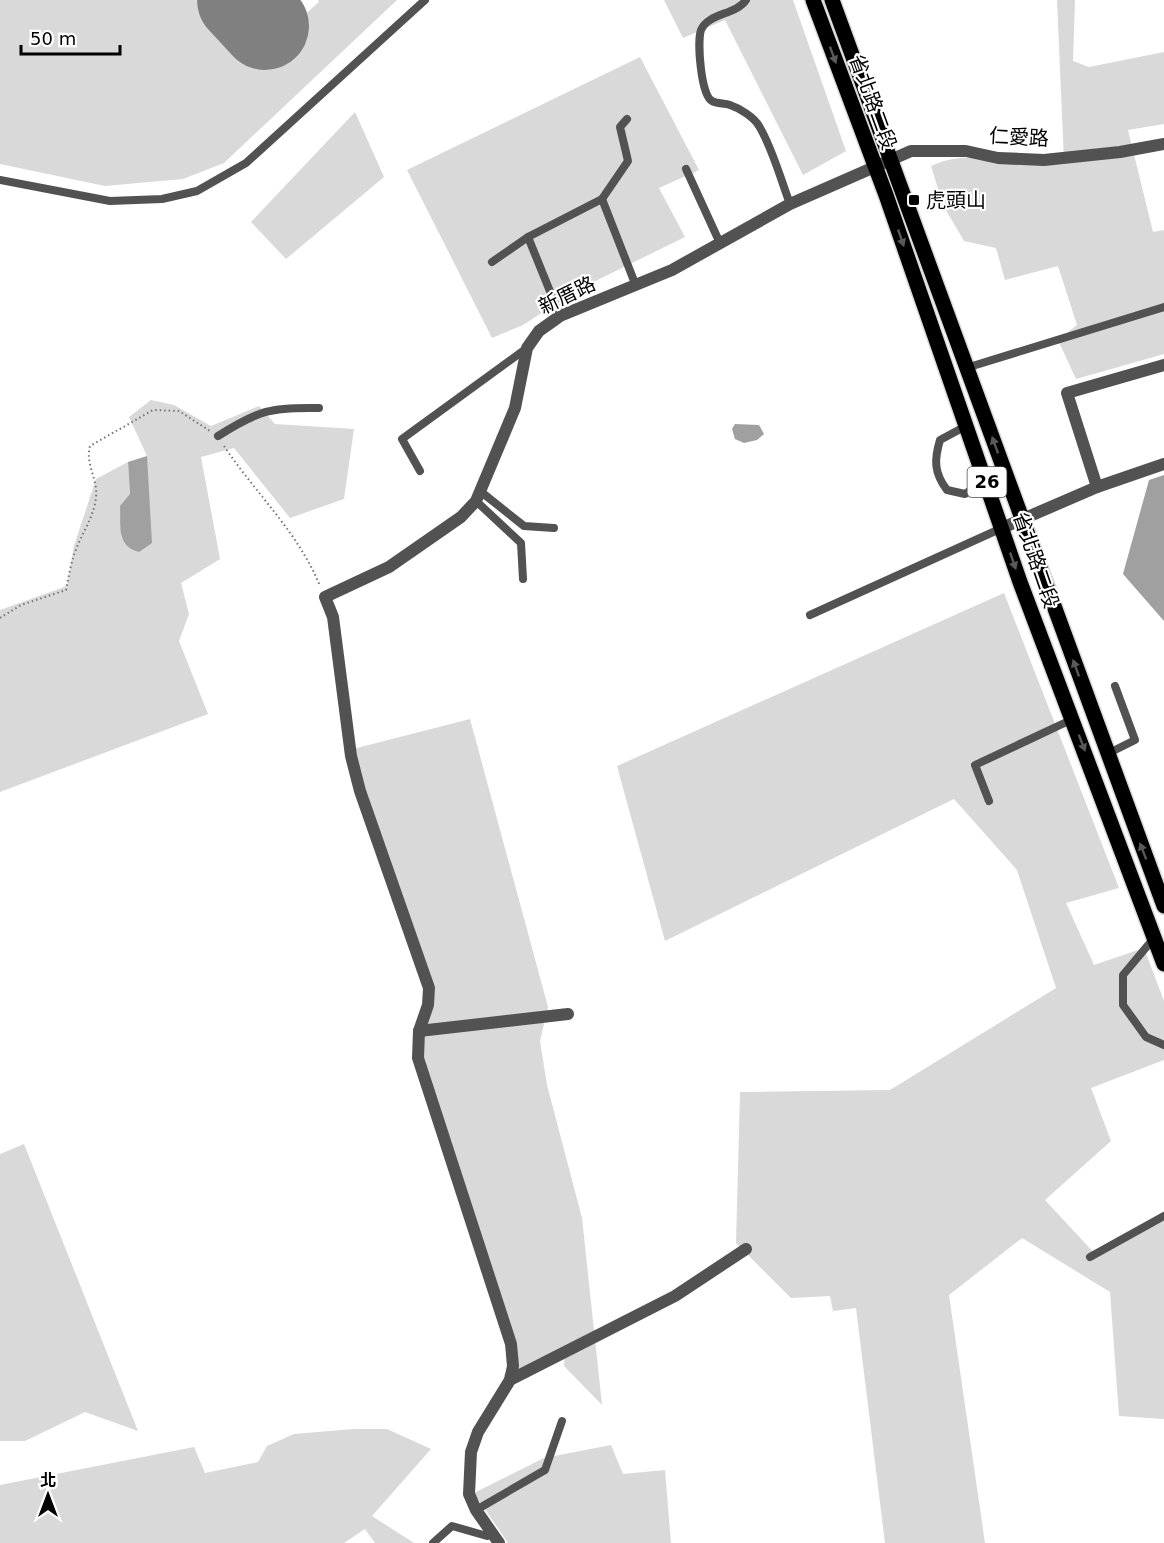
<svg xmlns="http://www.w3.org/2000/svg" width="1164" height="1543" viewBox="0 0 1164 1543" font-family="'DejaVu Sans','Noto Sans TC',sans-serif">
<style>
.green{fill:#d9d9d9}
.water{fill:#a0a0a0}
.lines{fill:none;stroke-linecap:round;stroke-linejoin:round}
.runway{stroke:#808080;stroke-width:88}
.primary-casing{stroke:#dbdbdb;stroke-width:18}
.path{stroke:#747474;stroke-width:2;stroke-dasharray:1.5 3;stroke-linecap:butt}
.lane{stroke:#525252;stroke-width:8}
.street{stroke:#525252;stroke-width:12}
.primary{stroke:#000;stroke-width:15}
.oneway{fill:#595959}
.poi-dot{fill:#000;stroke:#fff;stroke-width:2}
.labels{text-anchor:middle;stroke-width:4.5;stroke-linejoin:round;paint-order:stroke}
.shield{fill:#fff;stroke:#4c4c4c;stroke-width:1.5}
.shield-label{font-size:18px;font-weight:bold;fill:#000}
.street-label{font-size:20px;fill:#000;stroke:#fff}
.poi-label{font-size:20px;fill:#000;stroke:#fff;text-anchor:start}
</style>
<rect width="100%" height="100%" fill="#fff"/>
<!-- green -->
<g class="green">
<polygon points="0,0 196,0 250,63 319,2 318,0 397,0 224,163 183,179 105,186 0,164"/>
<polygon points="664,0 793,0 846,151 803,175 725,20 683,38"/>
<path d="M 1057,0 L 1075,0 L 1073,61 L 1089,67 L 1164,52 L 1164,124 L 1128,130 L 1153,232 L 1164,230 L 1164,354 L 1076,379 L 1058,340 L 1077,325 L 1058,266 L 1005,280 L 996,248 L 964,241 L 943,205 L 931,166 C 967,148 1023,164 1064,161 Z"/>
<polygon points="640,57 699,170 659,188 685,237 577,290 523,325 492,338 407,170"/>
<polygon points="355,112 384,177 286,259 251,222"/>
<polygon points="151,400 174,405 211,426 259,406 275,424 354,429 344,499 290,518 234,448 201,457 220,559 181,583 189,614 179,641 208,714 0,792 0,610 67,586 74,546 96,479 128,462 130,494 121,540 147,456 129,417"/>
<polygon points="1004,593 1119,888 1066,903 1094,965 1144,948 1164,1001 1164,1060 1091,1088 1111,1141 1045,1200 1096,1255 1164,1213 1164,1419 1119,1416 1110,1292 1022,1238 949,1295 985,1543 885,1543 856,1308 833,1311 830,1296 791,1298 736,1243 740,1092 890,1090 1056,988 1017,870 954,799 665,941 617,766"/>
<polygon points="470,719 548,1007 540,1041 547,1085 582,1218 602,1405 564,1366 565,1348 503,1377 513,1360 419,1047 429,996 353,749"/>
<polygon points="24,1144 138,1431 85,1412 25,1441 0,1441 0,1154"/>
<polygon points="354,1429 387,1429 431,1449 372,1516 414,1543 375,1543 365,1529 344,1543 0,1543 0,1485 194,1447 205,1473 258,1462 267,1446 294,1434"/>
<polygon points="611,1445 623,1474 665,1470 671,1543 508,1543 474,1493 544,1458"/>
</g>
<!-- water -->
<g class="water">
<polygon points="735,424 759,425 764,434 757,440 744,443 735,439 732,429"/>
<path d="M 147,456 L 152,543 L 139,552 C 116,546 121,525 120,506 L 130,494 L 128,462 Z"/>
<polygon points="1164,475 1164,621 1123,574 1149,480"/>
</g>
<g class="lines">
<!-- runway -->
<polyline class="runway" points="241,0 265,26"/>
<!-- primary casing -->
<g class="primary-casing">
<g id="primary">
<polyline points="813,0 886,195 1020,582 1164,964"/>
<polyline points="832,0 1164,906"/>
</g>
</g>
<!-- path -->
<g class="path">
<path d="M 224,446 C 256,494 298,532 320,586"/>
<path d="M 0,618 L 21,605 L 66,590 C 68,580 70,568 73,558 C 79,537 94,519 96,497 C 98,479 85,464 90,446 L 153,410 L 179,411 L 210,431"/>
</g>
<!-- lane -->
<g class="lane">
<path d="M 746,0 C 736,15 708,13 701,30 C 697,42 701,96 712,101 C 717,104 724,103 730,105 C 739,108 754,117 759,126 C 772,147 781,180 790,204"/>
<polyline points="686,169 719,241"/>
<polyline points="0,180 110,201 162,199 197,191 246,163 425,0"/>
<polyline points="602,199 628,161 620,127 627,119"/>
<polyline points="492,262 528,237"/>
<polyline points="560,316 528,237 602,199 636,286"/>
<polyline points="966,368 1164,307"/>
<path d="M 966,426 L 940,440 C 934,460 934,473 947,490 L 965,494 L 985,480"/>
<path d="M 218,436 C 259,410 271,407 319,408"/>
<polyline points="420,471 402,439 527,348"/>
<polyline points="480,491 524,526 554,528"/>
<polyline points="476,501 521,543 523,579"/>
<polyline points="810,615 1002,528"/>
<polyline points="1107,754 1135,740 1115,686"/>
<polyline points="989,801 975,765 1073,719"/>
<polyline points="1154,938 1123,975 1123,1005 1146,1037 1164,1045"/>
<polyline points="1090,1257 1164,1216"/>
<polyline points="476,1510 545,1470 562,1421"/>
<polyline points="433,1543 452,1526 487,1536"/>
</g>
<!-- street -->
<g class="street">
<polyline points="1097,487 1067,393 1164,365"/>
<polyline points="1002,528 1097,487 1164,464"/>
<polyline points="419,1031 568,1014"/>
<polyline points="510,1380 513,1366 511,1344 418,1058 419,1031 428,1005 429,988 360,791 351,756 333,617 325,597 389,567 461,517 476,501 515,408 527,348 539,331 560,316 672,270 790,204 911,151 966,151 998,158 1044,160 1120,152 1164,144"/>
<polyline points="499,1543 476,1510 469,1494 471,1452 478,1432 510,1380 675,1296 746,1249"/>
</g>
<!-- primary -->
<use href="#primary" class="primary"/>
</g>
<!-- one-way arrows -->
<defs><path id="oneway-solid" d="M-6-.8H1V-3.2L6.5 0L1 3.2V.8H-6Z" transform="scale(1.5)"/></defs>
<g class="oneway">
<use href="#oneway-solid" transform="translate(833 55) rotate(70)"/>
<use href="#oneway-solid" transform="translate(901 238) rotate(71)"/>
<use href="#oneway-solid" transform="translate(995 445) rotate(-110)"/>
<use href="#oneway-solid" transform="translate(1013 561) rotate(71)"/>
<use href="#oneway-solid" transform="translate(1076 668) rotate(-110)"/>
<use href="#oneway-solid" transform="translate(1082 743) rotate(69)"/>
<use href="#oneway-solid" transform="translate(1143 851) rotate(-111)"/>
</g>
<!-- markers -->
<rect class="poi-dot" x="908" y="194" width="12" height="12" rx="3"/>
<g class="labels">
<!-- shield labels -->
<rect class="shield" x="967.5" y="467" width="39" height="30" rx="4.5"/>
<g class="shield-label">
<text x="987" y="488">26</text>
</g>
<!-- street labels -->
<g class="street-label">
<text transform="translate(873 102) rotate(70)" y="7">省北路二段</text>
<text transform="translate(1019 137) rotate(3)" y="7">仁愛路</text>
<text transform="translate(567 295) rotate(-26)" y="7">新厝路</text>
<text transform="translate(1036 560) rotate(71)" y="7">省北路二段</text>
</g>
<!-- poi labels -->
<g class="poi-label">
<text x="926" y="207">虎頭山</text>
</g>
</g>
<!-- north arrow -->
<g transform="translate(48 1495)" stroke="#ffffff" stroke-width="4.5" paint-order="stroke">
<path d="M0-4.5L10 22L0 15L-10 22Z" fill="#000000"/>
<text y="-9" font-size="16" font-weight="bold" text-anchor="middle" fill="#000000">北</text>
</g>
<!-- scale -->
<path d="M21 45v9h99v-9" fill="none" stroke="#000000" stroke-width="3"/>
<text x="30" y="45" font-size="18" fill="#000000" stroke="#ffffff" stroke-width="4.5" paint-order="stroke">50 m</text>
</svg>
